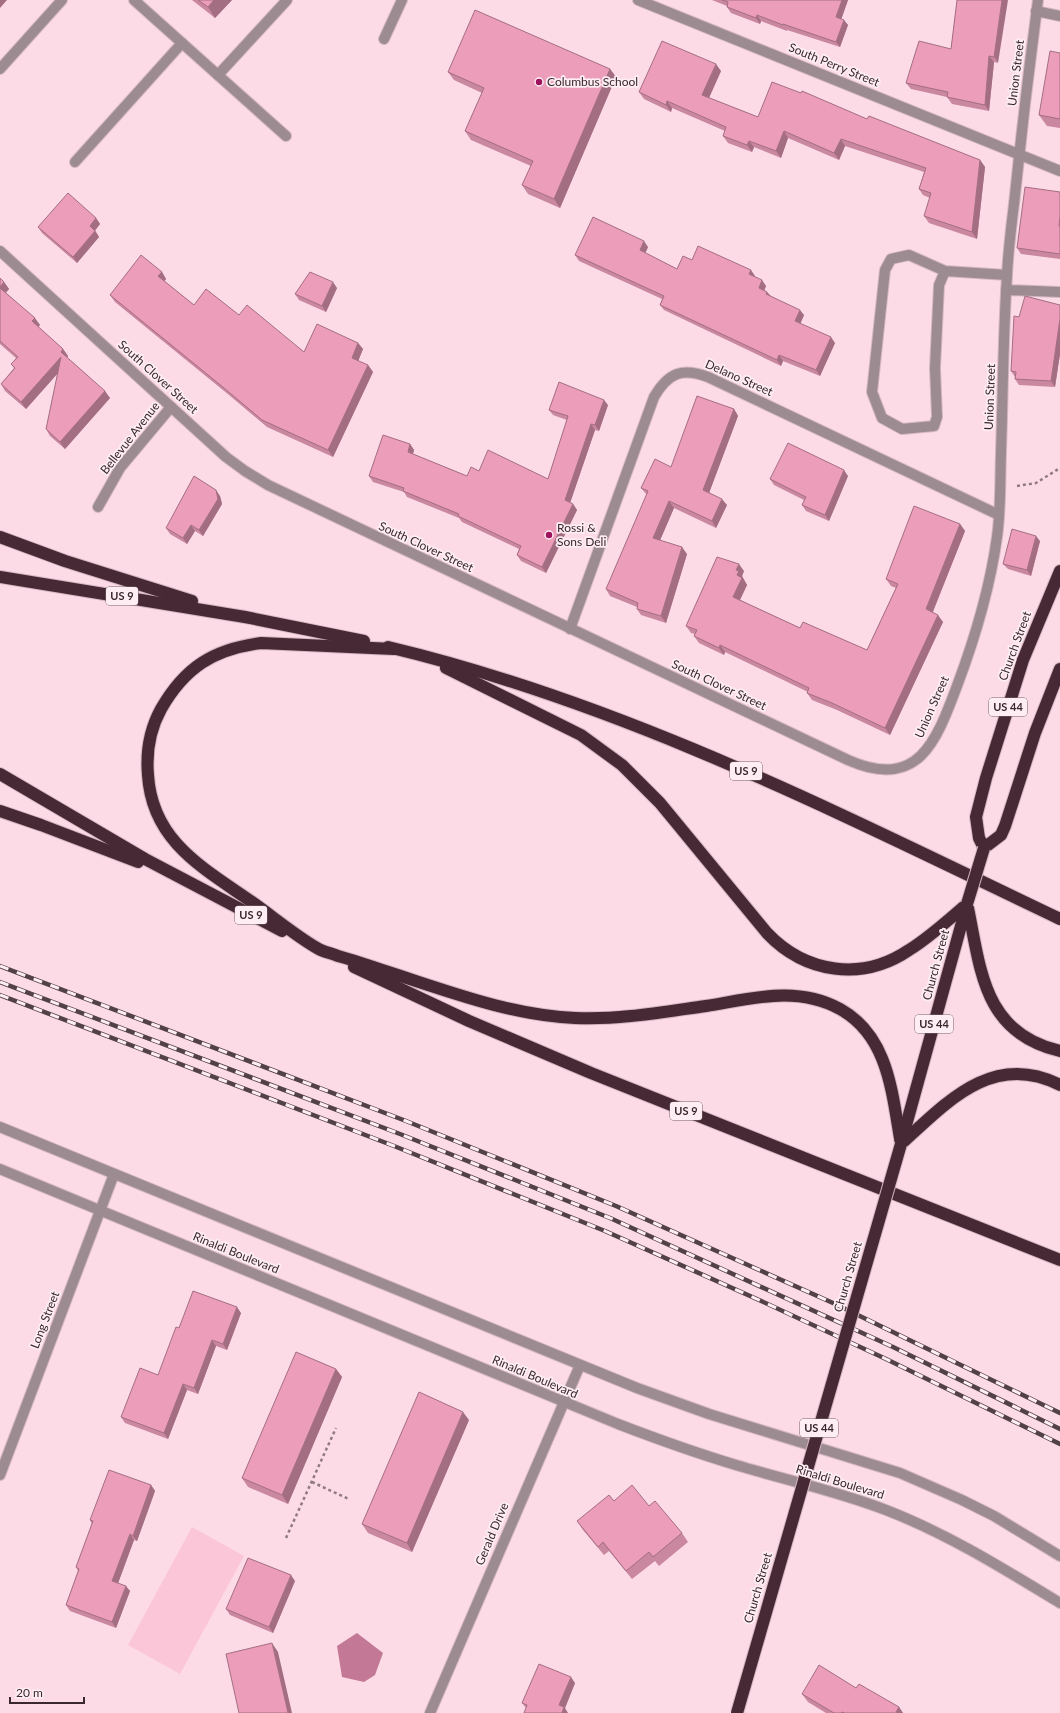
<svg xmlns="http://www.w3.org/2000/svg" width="1060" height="1713" viewBox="0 0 1060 1713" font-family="Lato,sans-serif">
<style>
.green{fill:#fcc6d9}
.water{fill:#c37895}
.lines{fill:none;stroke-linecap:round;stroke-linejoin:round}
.minor-casing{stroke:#d5b7c2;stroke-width:12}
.highway-casing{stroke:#d5b7c2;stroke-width:14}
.path{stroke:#927a83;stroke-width:2.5;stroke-dasharray:3 3;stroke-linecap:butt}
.minor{stroke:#9c8b91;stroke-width:10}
.highway{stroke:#472935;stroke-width:12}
.rail-casing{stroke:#534148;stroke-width:4.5}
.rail{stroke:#feeef3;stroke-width:3;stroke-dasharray:9;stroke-linecap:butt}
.highway-bridge-casing{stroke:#d5b7c2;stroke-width:14;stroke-linecap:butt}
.highway-bridge{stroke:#472935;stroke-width:12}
.wall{fill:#ca87a0}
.shaded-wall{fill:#a46e82}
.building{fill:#eb9dba;stroke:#a46e82}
.poi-dot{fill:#9f135e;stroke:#feeef3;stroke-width:1.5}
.labels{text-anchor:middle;stroke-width:3.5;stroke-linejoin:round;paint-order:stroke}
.shield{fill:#feeef3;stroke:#74646a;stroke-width:1}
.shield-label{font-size:11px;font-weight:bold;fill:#39292f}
.street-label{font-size:12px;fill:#39292f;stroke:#feeef3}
.poi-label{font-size:12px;fill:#39292f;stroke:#feeef3;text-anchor:start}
</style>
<rect width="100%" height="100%" fill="#fcdbe7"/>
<!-- green -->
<polygon class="green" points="192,1527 244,1556 180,1674 128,1645"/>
<!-- water -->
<polygon class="water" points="357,1633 383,1653 375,1675 364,1682 342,1677 337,1646"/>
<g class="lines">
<!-- minor casing -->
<g class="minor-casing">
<g id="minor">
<polyline points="134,0 286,136"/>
<polyline points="638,0 1060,171"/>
<polyline points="1036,11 1060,16"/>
<polyline points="384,39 402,0"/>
<polyline points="0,69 62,0"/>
<polyline points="218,75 287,0"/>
<polyline points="75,162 182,43"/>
<path d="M 0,251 L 226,457 L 245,471 L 268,485 L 848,760 C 918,791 936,742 957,686 C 975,638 990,588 997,537 C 1001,509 1000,480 1001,452 C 1003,393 1003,335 1007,276 C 1008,252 1011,228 1014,204 C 1021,136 1029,68 1038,0"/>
<polyline points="945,271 909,255 891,259 885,270 872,392 882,418 902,429 934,426 937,417 935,368 939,285 945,271 1007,275"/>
<polyline points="1006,290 1060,292"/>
<polyline points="98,507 120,468 171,407"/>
<path d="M 570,629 L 654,397 C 668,373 682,367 708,377 L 999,515"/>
<polyline points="0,1127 637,1388 709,1414 900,1473 962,1500 994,1516 1060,1556"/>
<path d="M 0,1169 L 618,1424 C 657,1439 696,1453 736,1465 C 786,1480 837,1491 886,1510 C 948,1534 1004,1569 1060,1603"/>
<polyline points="0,1475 114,1174"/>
<polyline points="430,1713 580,1365"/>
</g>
</g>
<!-- highway casing -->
<g class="highway-casing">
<g id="highway">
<polyline points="0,537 65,561 192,601"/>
<polyline points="1060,571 1023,660 986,778 976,817 979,838 984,848 1001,835 1005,826 1035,733 1060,669"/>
<polyline points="0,577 245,617 364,641"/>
<path d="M 388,647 C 624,703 842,815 1060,919"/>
<path d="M 394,649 L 261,643 C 214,649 185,667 161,709 C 150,729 146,752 148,775 C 152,841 203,868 252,902 C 272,916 296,936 317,948 C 323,952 331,953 338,956 C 353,960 367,965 382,970 C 445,990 508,1015 575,1018 C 619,1020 663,1012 706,1006 C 751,999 796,985 840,1009 C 889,1036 892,1094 901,1144"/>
<path d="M 446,668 L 581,735 L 622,765 L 660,803 L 767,933 C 805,973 862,982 909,950 C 930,937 948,920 967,904"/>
<polyline points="0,774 145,859 282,931"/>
<polyline points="0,811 41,825 138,862"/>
<path d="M 968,908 C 981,972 984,1033 1060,1051"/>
<polyline points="354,967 469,1021 591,1073 1060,1260"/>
<polyline points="902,1140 967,904"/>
<path d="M 901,1144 C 947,1102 993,1051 1060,1085"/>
</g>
</g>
<!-- path -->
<g class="path">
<polyline points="1017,486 1036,483 1060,468"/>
<polyline points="312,1482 349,1499"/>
<polyline points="286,1538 336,1428"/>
</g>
<!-- minor -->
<use href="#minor" class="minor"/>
<!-- highway -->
<use href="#highway" class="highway"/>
<!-- rail casing -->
<g class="rail-casing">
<g id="rail">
<polyline points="0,966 406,1121 616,1206 833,1303 1060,1413"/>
<polyline points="0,982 400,1134 610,1218 893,1347 1060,1429"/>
<polyline points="0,995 394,1146 605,1231 759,1300 886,1359 1060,1444"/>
</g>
</g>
<!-- rail -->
<use href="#rail" class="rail"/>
<!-- highway-bridge casing -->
<g class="highway-bridge-casing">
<g id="highway-bridge">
<polyline points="967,904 984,848"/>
<polyline points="737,1713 901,1144"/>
</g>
</g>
<!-- highway-bridge -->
<use href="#highway-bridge" class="highway-bridge"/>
</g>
<!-- wall -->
<g class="wall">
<polygon points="192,0 232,0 215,18"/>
<polygon points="712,0 848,0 841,19 848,25 840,47 787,30 787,31 761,21 760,24 731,13 727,7 727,6"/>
<polygon points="957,0 998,63 994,62 989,111 952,104 947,97 911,89 906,83 951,49"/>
<polygon points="1060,53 1060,128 1047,126 1039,115"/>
<polygon points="610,69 616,77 560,208 528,194 522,185 531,166 471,140 465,131 482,93 454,80 448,72"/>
<polygon points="721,71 709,98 758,117 867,119 980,160 985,167 977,239 929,223 924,216 930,198 923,195 919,189 924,172 845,146 839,160 788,138 781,158 754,147 752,152 728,143 723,136 725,131 672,108 671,112 644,99 639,92"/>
<polygon points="1060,192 1060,259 1021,254 1017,248"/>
<polygon points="96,218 100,224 95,230 99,237 77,263 42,233 38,227"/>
<polygon points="648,247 645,253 677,269 692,260 755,276 754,277 766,286 764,290 767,292 771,296 804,315 800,324 835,343 820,376 783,361 781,366 664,310 660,305 662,299 579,261 575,255"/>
<polygon points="162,272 166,279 164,281 194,305 239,315 304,352 358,343 363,349 358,361 368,365 373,372 333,457 267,427 229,395 115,302 110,295"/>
<polygon points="0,278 4,282 9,289 6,293 40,325 38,327 63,349 68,356 67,357 110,398 65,449 50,436 46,429 58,373 26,409 5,391 1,384 14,368 11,364 16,358 0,344"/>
<polygon points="337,288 326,312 299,300 295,294"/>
<polygon points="1060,305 1060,354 1055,387 1019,385 1015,379 1015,377 1011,371 1019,317"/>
<polygon points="608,405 599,431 595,430 570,503 573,504 577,510 546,573 521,561 517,555 519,549 462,522 459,518 407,497 404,492 373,482 369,476 410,444 414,450 413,454 467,476 479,471 548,479 567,420 553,415 549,410"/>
<polygon points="734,409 738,416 709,492 727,505 716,528 674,508 660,540 687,554 666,623 641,615 637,609 637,607 610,596 606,589 647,495 641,488 671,467"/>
<polygon points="848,476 829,521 806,511 802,505 804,500 774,485 770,479"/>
<polygon points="220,496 222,504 203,536 195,531 187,544 170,534 166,528"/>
<polygon points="960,524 965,531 933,612 943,622 890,735 837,710 812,700 807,693 808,692 725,652 724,655 699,643 694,636 695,634 691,633 686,626 744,571 742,576 747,585 740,600 800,628 867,650 896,588 891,586 886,579"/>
<polygon points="1040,541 1031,576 1008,569 1003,564"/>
<polygon points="241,1313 227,1350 216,1346 198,1394 187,1390 168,1439 125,1423 121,1417 158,1375 179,1328"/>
<polygon points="336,1369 342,1377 288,1504 248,1487 242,1478"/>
<polygon points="469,1420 412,1552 368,1533 362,1524"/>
<polygon points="151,1485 155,1491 137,1541 134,1540 118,1583 130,1591 116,1628 70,1611 66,1605 78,1571 76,1567 92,1524 90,1520"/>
<polygon points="614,1501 649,1506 682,1533 688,1542 659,1566 655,1561 632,1579 609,1551 604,1555 583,1530 577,1521"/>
<polygon points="295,1581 273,1633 230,1615 226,1609"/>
<polygon points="575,1683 565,1708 526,1708 522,1703"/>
<polygon points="856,1688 899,1707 903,1713 826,1713 808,1702 802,1694"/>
</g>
<!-- shaded-wall -->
<g class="shaded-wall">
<polygon points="0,0 7,0 0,8"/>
<polygon points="214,0 232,0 215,18 208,7"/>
<polygon points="842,0 848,0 840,23 836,17"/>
<polygon points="1002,0 1008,0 998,63 994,57"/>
<polygon points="757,15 761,21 760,24 756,18"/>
<polygon points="844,20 848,25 840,47 836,42"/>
<polygon points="989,56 994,62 989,111 985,105"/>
<polygon points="716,64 721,71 707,102 702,95"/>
<polygon points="610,69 616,77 560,208 554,199"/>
<polygon points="667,101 672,108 671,112 666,105"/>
<polygon points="784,131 788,138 781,158 776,151"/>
<polygon points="841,139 845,146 839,160 834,153"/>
<polygon points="749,141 754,147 752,152 747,145"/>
<polygon points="980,160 985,167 977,239 972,232"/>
<polygon points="96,218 100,224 94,232 90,226"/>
<polygon points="95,231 99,237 77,263 73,257"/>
<polygon points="644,241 648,247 644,256 640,250"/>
<polygon points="751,270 755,276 753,280 749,274"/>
<polygon points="162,272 166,279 163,283 158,276"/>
<polygon points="762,280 766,286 763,294 759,288"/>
<polygon points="4,282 9,289 4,294 0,288 0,287"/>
<polygon points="333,282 337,288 326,312 322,306"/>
<polygon points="767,292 771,297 766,294"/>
<polygon points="800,310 804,315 799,327 795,321"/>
<polygon points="35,318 40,325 37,328 32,321"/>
<polygon points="1060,319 1060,354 1055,387 1051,381"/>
<polygon points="831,337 835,343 820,376 816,370"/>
<polygon points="358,343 363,349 357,364 352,358"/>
<polygon points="63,349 68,356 66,359 61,352"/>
<polygon points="779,355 783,361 781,366 777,360"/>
<polygon points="61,357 66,364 26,409 21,402"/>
<polygon points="368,365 373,372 333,457 328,450"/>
<polygon points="105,391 110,398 65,449 60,442"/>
<polygon points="604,400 608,405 599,431 595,425"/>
<polygon points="734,409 738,416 708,496 703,490"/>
<polygon points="591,424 595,430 569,506 565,500"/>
<polygon points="410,444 414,450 412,457 408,452"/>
<polygon points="844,470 848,476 829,521 825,515"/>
<polygon points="216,490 220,496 222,504 203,536 199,530"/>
<polygon points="722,499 727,505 716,528 712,521"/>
<polygon points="669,501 674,508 658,545 653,538"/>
<polygon points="573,504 577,510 546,573 542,567"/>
<polygon points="960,524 965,531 931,616 926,609"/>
<polygon points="191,525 195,531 187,544 183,538"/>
<polygon points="1036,536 1040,541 1031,576 1027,570"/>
<polygon points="682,547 687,554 666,623 661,616"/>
<polygon points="739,564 744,571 742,576 747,585 738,604 733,597 737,575 736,570"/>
<polygon points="938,615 943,622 890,735 885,728"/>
<polygon points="720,645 725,652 724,655 719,648"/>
<polygon points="237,1307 241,1313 227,1350 223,1344"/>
<polygon points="212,1340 216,1346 198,1394 194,1388"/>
<polygon points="336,1369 342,1377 288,1504 282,1495"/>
<polygon points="183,1384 187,1390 168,1439 164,1433"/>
<polygon points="463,1412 469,1420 412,1552 407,1543"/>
<polygon points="151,1485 155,1491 137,1541 133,1536"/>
<polygon points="130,1534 134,1540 117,1586 112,1581"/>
<polygon points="291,1575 295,1581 273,1633 269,1627"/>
<polygon points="126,1586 130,1591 116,1628 112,1622"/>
<polygon points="272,1643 278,1652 292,1713 288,1713"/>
<polygon points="571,1677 575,1683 565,1708 568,1713 562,1713 559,1705"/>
<polygon points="899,1707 903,1713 897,1713 896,1712"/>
</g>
<!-- building -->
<g class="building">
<polygon points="198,0 214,0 208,7"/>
<polygon points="722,0 842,0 836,17 844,20 836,42 783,24 783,25 757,15 756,18 727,7 728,2"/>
<polygon points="957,0 1002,0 994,57 989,56 985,105 947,97 948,92 906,83 919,41 951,49"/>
<polygon points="475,10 610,69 554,199 522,185 533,161 465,131 484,88 448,72"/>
<polygon points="662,41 716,64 702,95 758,117 772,82 801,93 802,91 867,119 869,116 980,160 972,232 924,216 931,193 919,189 926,168 841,139 834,153 784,131 776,151 749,141 747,145 723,136 726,127 667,101 666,105 639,92"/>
<polygon points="1050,51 1060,53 1060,119 1039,115"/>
<polygon points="1025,187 1060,192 1060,217 1059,226 1060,226 1060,254 1017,248"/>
<polygon points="68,193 96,218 90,226 95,231 73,257 38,227"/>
<polygon points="593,217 644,241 640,250 677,269 683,256 692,260 698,246 751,270 749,274 762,280 759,288 767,292 766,294 800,310 795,321 831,337 816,370 779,355 777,360 660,305 664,296 575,255"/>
<polygon points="141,255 162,272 158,276 194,305 206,289 239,315 247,305 304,352 317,324 358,343 352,358 368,365 328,450 262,420 224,388 110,295"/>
<polygon points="310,272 333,282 322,306 295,294"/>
<polygon points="0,278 4,282 0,287"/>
<polygon points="0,288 35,318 32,321 63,349 61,352 105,391 60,442 46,429 61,357 21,402 1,384 15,368 11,364 18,357 0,341"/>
<polygon points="1025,296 1060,305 1060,319 1051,381 1015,379 1016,372 1011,371 1014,316 1019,317"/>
<polygon points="559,382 604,400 595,425 591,424 565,500 573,504 542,567 517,555 521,546 458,516 459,514 403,491 404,488 369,476 383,435 410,444 408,452 467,476 471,467 479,471 488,450 548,479 568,416 549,410"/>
<polygon points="697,396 734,409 703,490 722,499 712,521 669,501 653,538 682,547 661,616 637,609 638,603 606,589 648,491 641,488 655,459 671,467"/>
<polygon points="788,443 844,470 825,515 802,505 806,497 770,479"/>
<polygon points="194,476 216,490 218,499 199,530 191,525 183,538 166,528"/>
<polygon points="914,506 960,524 926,609 938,615 885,728 832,703 807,693 809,688 720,645 719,648 694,636 697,630 686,626 717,557 739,564 736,570 739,571 737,575 742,578 733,597 800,628 803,622 867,650 898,584 886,579"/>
<polygon points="1012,529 1036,536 1027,570 1003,564"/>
<polygon points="193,1291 237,1307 223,1344 212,1340 194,1388 183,1384 164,1433 121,1417 140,1368 158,1375 176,1327 179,1328"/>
<polygon points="296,1352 336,1369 282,1495 242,1478"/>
<polygon points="419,1392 463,1412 407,1543 362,1524"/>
<polygon points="109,1470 151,1485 133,1536 130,1534 112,1581 126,1586 112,1622 66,1605 79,1569 76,1567 93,1521 90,1520"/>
<polygon points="632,1485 649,1506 655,1501 682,1533 653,1557 649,1552 626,1571 603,1542 598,1547 577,1521 609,1495 614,1501"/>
<polygon points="248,1558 291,1575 269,1627 226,1609"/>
<polygon points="272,1643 288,1713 239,1713 226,1654"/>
<polygon points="539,1664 571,1677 559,1705 564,1707 562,1713 524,1713 527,1705 522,1703"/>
<polygon points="819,1665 856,1688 859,1684 899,1707 896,1712 898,1713 845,1713 842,1712 841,1713 834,1713 802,1694"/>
</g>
<!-- markers -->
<g class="poi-dot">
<circle cx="539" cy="82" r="4"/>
<circle cx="549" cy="535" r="4"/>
</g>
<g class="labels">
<!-- shield labels -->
<g class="shield">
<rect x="106" y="587" width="32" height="18" rx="3"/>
<rect x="989" y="698" width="38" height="18" rx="3"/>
<rect x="730" y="762" width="32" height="18" rx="3"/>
<rect x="235" y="906" width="32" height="18" rx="3"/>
<rect x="915" y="1015" width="38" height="18" rx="3"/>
<rect x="670" y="1102" width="32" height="18" rx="3"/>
<rect x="800" y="1419" width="38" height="18" rx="3"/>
</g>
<g class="shield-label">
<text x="122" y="600">US 9</text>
<text x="1008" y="711">US 44</text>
<text x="746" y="775">US 9</text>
<text x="251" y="919">US 9</text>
<text x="934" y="1028">US 44</text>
<text x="686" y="1115">US 9</text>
<text x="819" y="1432">US 44</text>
</g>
<!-- street labels -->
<g class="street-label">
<text transform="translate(834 65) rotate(22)" y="4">South Perry Street</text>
<text transform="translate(1016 73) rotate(-83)" y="4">Union Street</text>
<text transform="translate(158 377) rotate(42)" y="4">South Clover Street</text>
<text transform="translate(739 378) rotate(24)" y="4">Delano Street</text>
<text transform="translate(990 397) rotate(-88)" y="4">Union Street</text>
<text transform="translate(130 438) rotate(-52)" y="4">Bellevue Avenue</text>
<text transform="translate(426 547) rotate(25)" y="4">South Clover Street</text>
<text transform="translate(1015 646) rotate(-70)" y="4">Church Street</text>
<text transform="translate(719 685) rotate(25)" y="4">South Clover Street</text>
<text transform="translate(932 707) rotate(-66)" y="4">Union Street</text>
<text transform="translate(936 965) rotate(-75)" y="4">Church Street</text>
<text transform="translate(236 1253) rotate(22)" y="4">Rinaldi Boulevard</text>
<text transform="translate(848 1277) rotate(-74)" y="4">Church Street</text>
<text transform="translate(45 1320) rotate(-69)" y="4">Long Street</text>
<text transform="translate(535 1377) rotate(23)" y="4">Rinaldi Boulevard</text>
<text transform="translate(840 1482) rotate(17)" y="4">Rinaldi Boulevard</text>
<text transform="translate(492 1534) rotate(-67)" y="4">Gerald Drive</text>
<text transform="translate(758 1588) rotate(-74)" y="4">Church Street</text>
</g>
<!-- poi labels -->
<g class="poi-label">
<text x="547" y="86">Columbus School</text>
<text x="557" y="532">Rossi &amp;<tspan x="557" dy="14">Sons Deli</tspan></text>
</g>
</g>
<!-- scale -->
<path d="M10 1697v6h74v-6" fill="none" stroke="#39292f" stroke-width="2"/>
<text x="16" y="1697" font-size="12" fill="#39292f" stroke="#feeef3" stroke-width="3" paint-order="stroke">20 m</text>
</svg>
